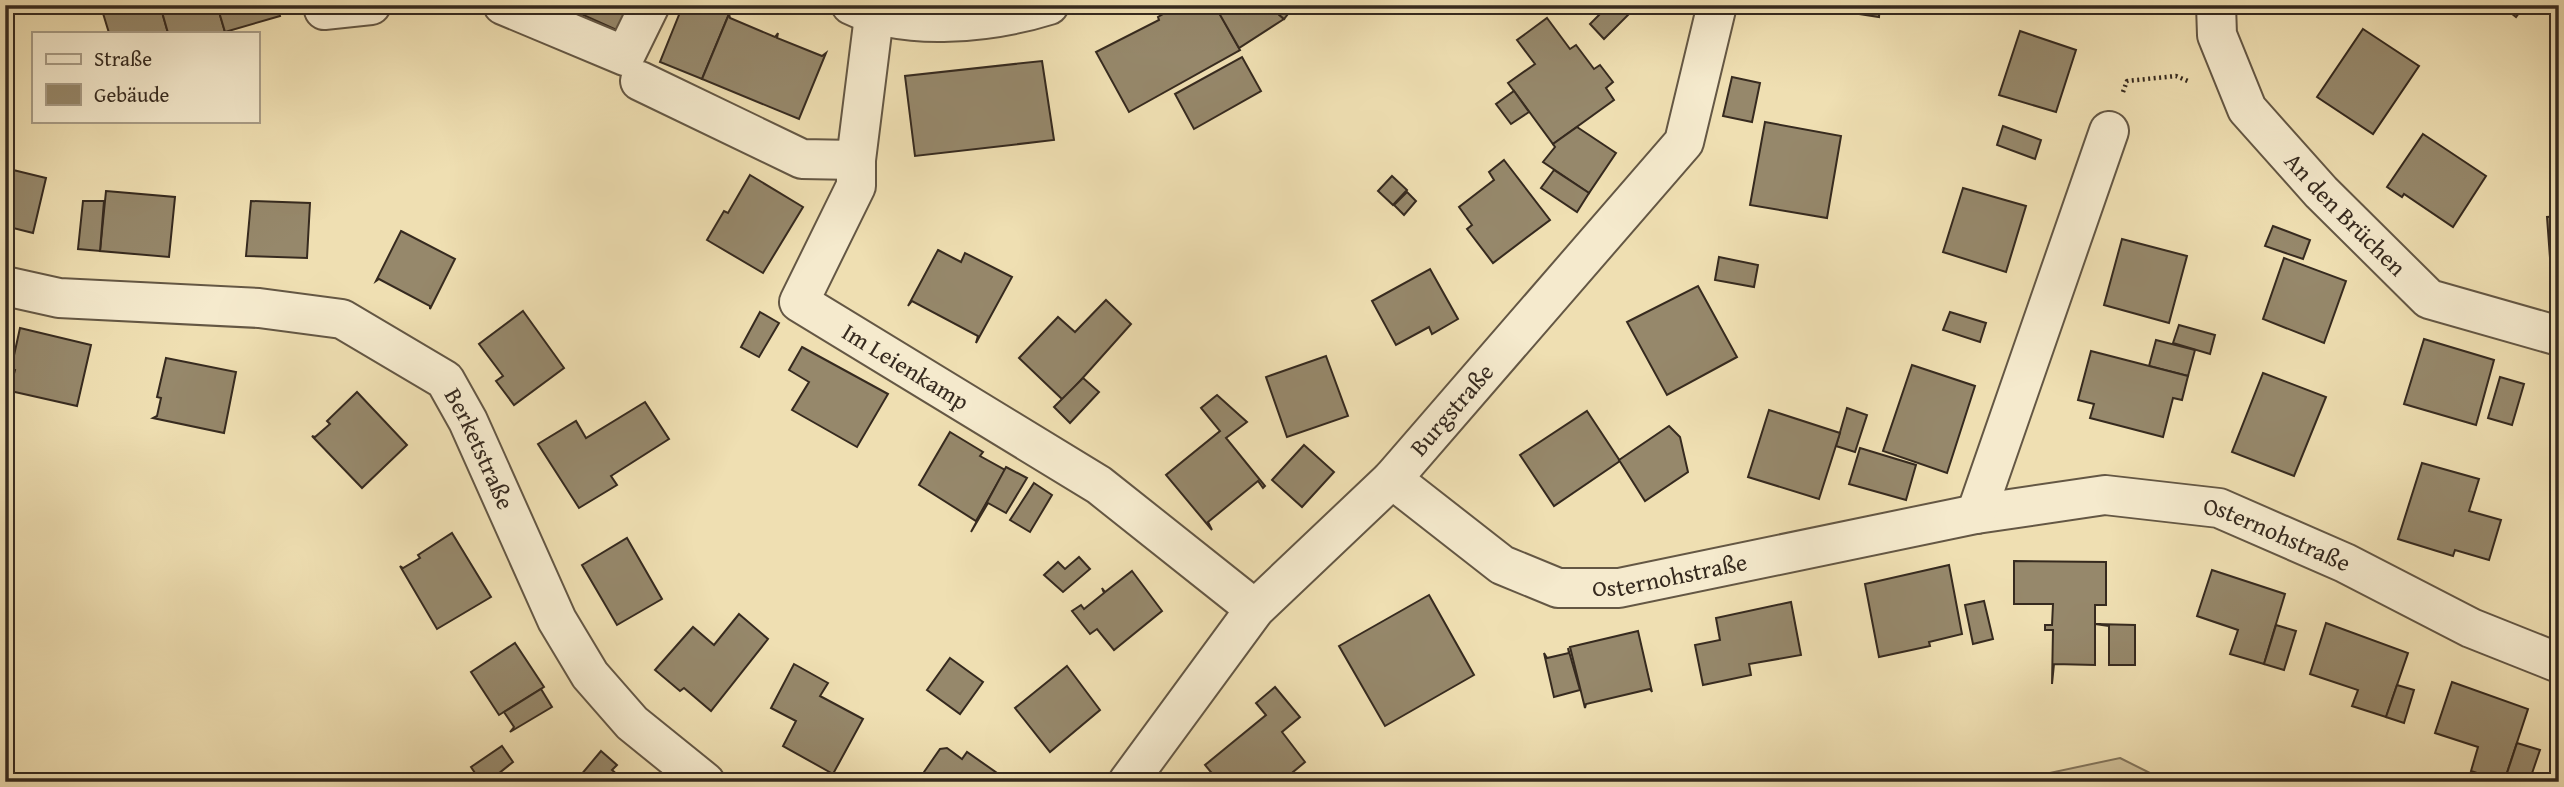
<svg xmlns="http://www.w3.org/2000/svg" width="2564" height="787" viewBox="0 0 2564 787" font-family="'Gentium Book Plus',serif">
<style>
.green{fill:#d0c099;stroke:#83755c;stroke-width:2}
.building{fill:#96886b;stroke:#362a1f;stroke-width:2}
.lines{fill:none;stroke-linecap:round;stroke-linejoin:round}
.minor-casing{stroke:#645744;stroke-width:42}
.path{stroke:#362a1f;stroke-width:4.5;stroke-dasharray:2 3.5;stroke-linecap:butt}
.minor{stroke:#f5eacd;stroke-width:38}
.labels{text-anchor:middle;stroke-width:5;stroke-linejoin:round;paint-order:stroke}
.street-label{font-size:24px;fill:#362a1f;stroke:#f5eacd}
</style>
<rect width="100%" height="100%" fill="#efdfb2"/>
<filter id="stains"><feTurbulence type="fractalNoise" baseFrequency=".00286" numOctaves="4"/><feColorMatrix values="0 0 0 0 .2 0 0 0 0 .09 0 0 0 0 .02 0 0 0 .5 -.17"/></filter>
<radialGradient id="worn" r=".72"><stop offset=".6" stop-color="#630" stop-opacity="0"/><stop offset="1" stop-color="#630" stop-opacity=".3"/></radialGradient>
<!-- green -->
<polygon class="green" points="2120,758 2168,782 2007,782"/>
<!-- building -->
<g class="building">
<polygon points="126,5 160,5 168,33 109,33 102,10"/>
<polygon points="160,5 217,5 225,32 168,33"/>
<polygon points="217,5 277,5 280,16 225,32"/>
<polygon points="561,5 633,5 621,32"/>
<polygon points="683,5 709,5 729,14 702,79 660,62"/>
<polygon points="1179,5 1215,5 1240,50 1129,112 1096,52 1159,20 1158,17"/>
<polygon points="1231,5 1268,5 1284,19 1239,48 1219,13"/>
<polygon points="1268,5 1295,5 1284,19"/>
<polygon points="1609,5 1623,5 1630,13 1604,39 1590,24"/>
<polygon points="1801,5 1880,5 1879,17"/>
<polygon points="2501,5 2525,5 2516,17"/>
<polygon points="729,14 730,18 775,37 778,33 777,38 822,56 826,53 799,119 702,79"/>
<polygon points="1547,18 1570,49 1576,45 1594,69 1600,65 1613,82 1606,88 1614,100 1553,144 1508,83 1535,64 1517,40"/>
<polygon points="2363,29 2419,66 2373,134 2317,97"/>
<polygon points="2020,31 2076,50 2056,112 1999,95"/>
<polygon points="1242,57 1261,91 1194,129 1175,94"/>
<polygon points="1042,61 1054,140 915,156 905,76"/>
<polygon points="1732,77 1760,83 1752,122 1723,116"/>
<polygon points="1514,91 1529,112 1511,124 1496,104"/>
<polygon points="1765,122 1841,136 1827,218 1750,205"/>
<polygon points="2003,126 2041,140 2035,159 1997,145"/>
<polygon points="1577,127 1616,153 1589,193 1543,162 1555,147 1553,144"/>
<polygon points="2423,134 2486,176 2453,227 2404,194 2402,197 2387,187"/>
<polygon points="1504,160 1550,220 1493,263 1467,229 1472,225 1459,207 1494,180 1489,172"/>
<polygon points="5,168 46,178 33,233 5,226"/>
<polygon points="1554,170 1589,193 1577,212 1541,188"/>
<polygon points="750,175 803,207 763,273 707,240 724,211 728,213"/>
<polygon points="1392,176 1407,190 1393,205 1378,191"/>
<polygon points="1963,188 2026,206 2006,272 1943,252"/>
<polygon points="106,191 175,197 169,257 100,251"/>
<polygon points="1407,192 1416,201 1404,215 1394,205"/>
<polygon points="83,201 104,201 100,251 78,249"/>
<polygon points="251,201 310,203 307,258 246,256"/>
<polygon points="2559,216 2559,284 2552,285 2547,217"/>
<polygon points="2273,226 2310,240 2303,259 2265,246"/>
<polygon points="401,231 455,259 430,309 430,306 379,279 376,281"/>
<polygon points="2122,239 2187,256 2169,323 2104,305"/>
<polygon points="938,250 961,262 965,253 1012,277 976,343 978,336 912,301 908,306"/>
<polygon points="1719,257 1758,265 1754,287 1715,280"/>
<polygon points="2284,258 2346,281 2324,343 2263,319"/>
<polygon points="1430,269 1458,319 1432,334 1429,327 1396,345 1372,301"/>
<polygon points="1698,286 1737,357 1667,395 1627,322"/>
<polygon points="1106,300 1131,324 1063,400 1019,358 1058,317 1075,332"/>
<polygon points="523,311 564,368 514,405 496,381 503,376 479,344"/>
<polygon points="760,312 779,323 759,357 741,347"/>
<polygon points="1950,312 1986,323 1980,342 1943,330"/>
<polygon points="2179,325 2215,335 2210,354 2173,343"/>
<polygon points="20,328 91,345 77,406 6,390 10,389 15,370 11,369"/>
<polygon points="2424,339 2494,360 2476,425 2404,404"/>
<polygon points="2156,340 2195,350 2188,376 2149,366"/>
<polygon points="802,347 888,394 857,447 792,410 809,382 789,370"/>
<polygon points="2091,351 2188,376 2182,400 2173,398 2163,437 2090,418 2094,404 2078,400"/>
<polygon points="1326,356 1348,416 1287,437 1266,377"/>
<polygon points="166,358 236,372 224,433 153,418 157,416 161,398 157,397"/>
<polygon points="1912,365 1975,386 1947,473 1883,451"/>
<polygon points="2263,373 2326,397 2294,476 2232,452"/>
<polygon points="2500,377 2524,384 2512,425 2488,418"/>
<polygon points="1083,378 1099,392 1070,423 1054,407"/>
<polygon points="357,392 407,445 362,488 312,436 315,437 330,424 327,421"/>
<polygon points="1217,395 1247,422 1226,438 1265,486 1263,488 1258,481 1208,522 1212,530 1166,475 1220,431 1201,408"/>
<polygon points="645,402 669,439 611,476 617,485 579,508 538,444 576,421 586,438"/>
<polygon points="1847,408 1867,415 1855,452 1836,446"/>
<polygon points="1769,410 1840,433 1819,499 1748,477"/>
<polygon points="1587,411 1620,461 1554,506 1520,455"/>
<polygon points="1669,426 1680,437 1688,472 1645,501 1619,460"/>
<polygon points="950,432 983,452 980,456 1005,470 976,521 919,485"/>
<polygon points="1304,445 1334,472 1302,507 1272,480"/>
<polygon points="1860,448 1916,465 1906,500 1849,484"/>
<polygon points="2422,463 2479,479 2469,511 2501,520 2489,560 2455,550 2453,556 2398,539"/>
<polygon points="1006,467 1027,478 1006,513 988,503 971,532"/>
<polygon points="1034,483 1052,495 1030,532 1010,520"/>
<polygon points="452,533 491,597 437,629 400,566 403,568 420,558 418,555"/>
<polygon points="627,538 662,599 617,625 582,565"/>
<polygon points="1079,557 1090,569 1063,592 1044,575 1058,562 1065,569"/>
<polygon points="2014,561 2106,562 2106,605 2095,605 2095,665 2054,664 2052,684 2053,630 2045,630 2045,625 2052,625 2053,604 2014,604"/>
<polygon points="1949,565 1962,634 1929,642 1930,646 1879,657 1865,584"/>
<polygon points="2212,570 2285,594 2264,664 2230,654 2238,630 2197,616"/>
<polygon points="1132,571 1162,611 1114,650 1097,629 1090,634 1072,611 1081,605 1084,609 1104,593 1102,588 1105,592"/>
<polygon points="1429,595 1474,675 1385,726 1339,646"/>
<polygon points="1984,601 1993,639 1973,644 1965,605"/>
<polygon points="1791,602 1801,655 1749,664 1751,675 1703,685 1695,645 1720,640 1716,618"/>
<polygon points="739,614 768,639 711,711 684,688 680,691 655,670 693,627 714,645"/>
<polygon points="2326,623 2408,653 2386,717 2352,706 2358,690 2310,674"/>
<polygon points="2095,624 2135,625 2135,665 2109,665 2109,626"/>
<polygon points="2276,625 2296,631 2284,670 2264,664"/>
<polygon points="1638,631 1652,692 1650,689 1586,704 1585,708 1570,647"/>
<polygon points="515,643 544,687 499,715 471,672"/>
<polygon points="1568,648 1580,690 1554,697 1544,653 1547,658 1569,653"/>
<polygon points="950,658 983,682 960,714 927,690"/>
<polygon points="794,664 828,683 820,696 863,719 833,774 783,746 796,721 771,708"/>
<polygon points="1067,666 1100,710 1050,752 1015,708"/>
<polygon points="2452,682 2528,709 2504,782 2471,771 2478,747 2435,733"/>
<polygon points="2397,685 2414,690 2404,723 2386,717"/>
<polygon points="1275,687 1300,717 1282,732 1305,762 1281,782 1219,782 1205,765 1266,715 1256,703"/>
<polygon points="541,689 552,707 510,732 514,727 504,712"/>
<polygon points="2517,743 2540,750 2529,782 2504,782"/>
<polygon points="502,746 513,762 488,782 481,782 471,767"/>
<polygon points="947,748 962,759 967,752 1010,782 929,782 924,772 940,749"/>
<polygon points="601,751 617,765 612,770 626,782 575,782"/>
</g>
<g class="lines">
<!-- minor casing -->
<g class="minor-casing">
<g id="minor">
<polyline points="503,5 625,56 650,5"/>
<path d="M 851,5 C 906,32 991,23 1049,5"/>
<path id="s1" d="M 2216,5 L 2217,35 L 2247,109 L 2321,192 L 2429,299 L 2559,336"/>
<polyline points="324,10 371,5"/>
<path id="s2" d="M 874,16 L 856,160 L 856,186 L 799,302 L 1099,485 L 1255,609"/>
<polyline points="640,81 802,159 856,160"/>
<path id="s3" d="M 5,286 L 59,298 L 259,308 L 342,319 L 445,380 L 468,421 L 557,620 L 590,675 L 632,723 L 705,782"/>
<path id="s4" d="M 1392,479 L 1502,565 L 1558,588 L 1619,588 L 1976,514 L 2105,495 L 2219,508 L 2345,563 L 2471,628 L 2559,663"/>
<polyline points="1976,514 2109,131"/>
<path id="s5" d="M 1128,782 L 1255,609 L 1392,479 L 1684,142 L 1717,5"/>
</g>
</g>
<!-- path -->
<polyline class="path" points="2123,92 2127,81 2176,76 2190,82"/>
<!-- minor -->
<use href="#minor" class="minor"/>
</g>
<g class="labels">
<!-- street labels -->
<g class="street-label">
<text dy="8" stroke="none"><textPath href="#s1" startOffset="254">An den Brüchen</textPath></text>
<text dy="8" stroke="none"><textPath href="#s2" startOffset="425">Im Leienkamp</textPath></text>
<text dy="8" stroke="none"><textPath href="#s5" startOffset="495">Burgstraße</textPath></text>
<text dy="8" stroke="none"><textPath href="#s3" startOffset="536">Berketstraße</textPath></text>
<text dy="8" stroke="none"><textPath href="#s4" startOffset="934">Osternohstraße</textPath></text>
<text dy="8" stroke="none"><textPath href="#s4" startOffset="313">Osternohstraße</textPath></text>
</g>
</g>
<!-- margin -->
<rect width="2564" height="787" fill="none" stroke="#efdfb2" stroke-width="28"/>
<rect x="7" y="7" width="2550" height="773" fill="none" stroke="#362a1f" stroke-width="3.5"/>
<rect x="14" y="14" width="2536" height="759" fill="none" stroke="#362a1f" stroke-width="2"/>
<!-- legend -->
<rect x="32" y="32" width="228" height="91" fill="#f5eacd" stroke="#a99d87" stroke-width="2"/>
<rect x="46" y="54" width="35" height="10" fill="#f5eacd" stroke="#a99d87" stroke-width="2"/>
<text x="94" y="66" font-size="21" fill="#362a1f">Straße</text>
<rect x="46" y="84" width="35" height="21" fill="#96886b" stroke="#a99d87" stroke-width="2"/>
<text x="94" y="102" font-size="21" fill="#362a1f">Gebäude</text>
<rect width="100%" height="100%" filter="url(#stains)"/>
<rect width="100%" height="100%" fill="url(#worn)"/>
</svg>
